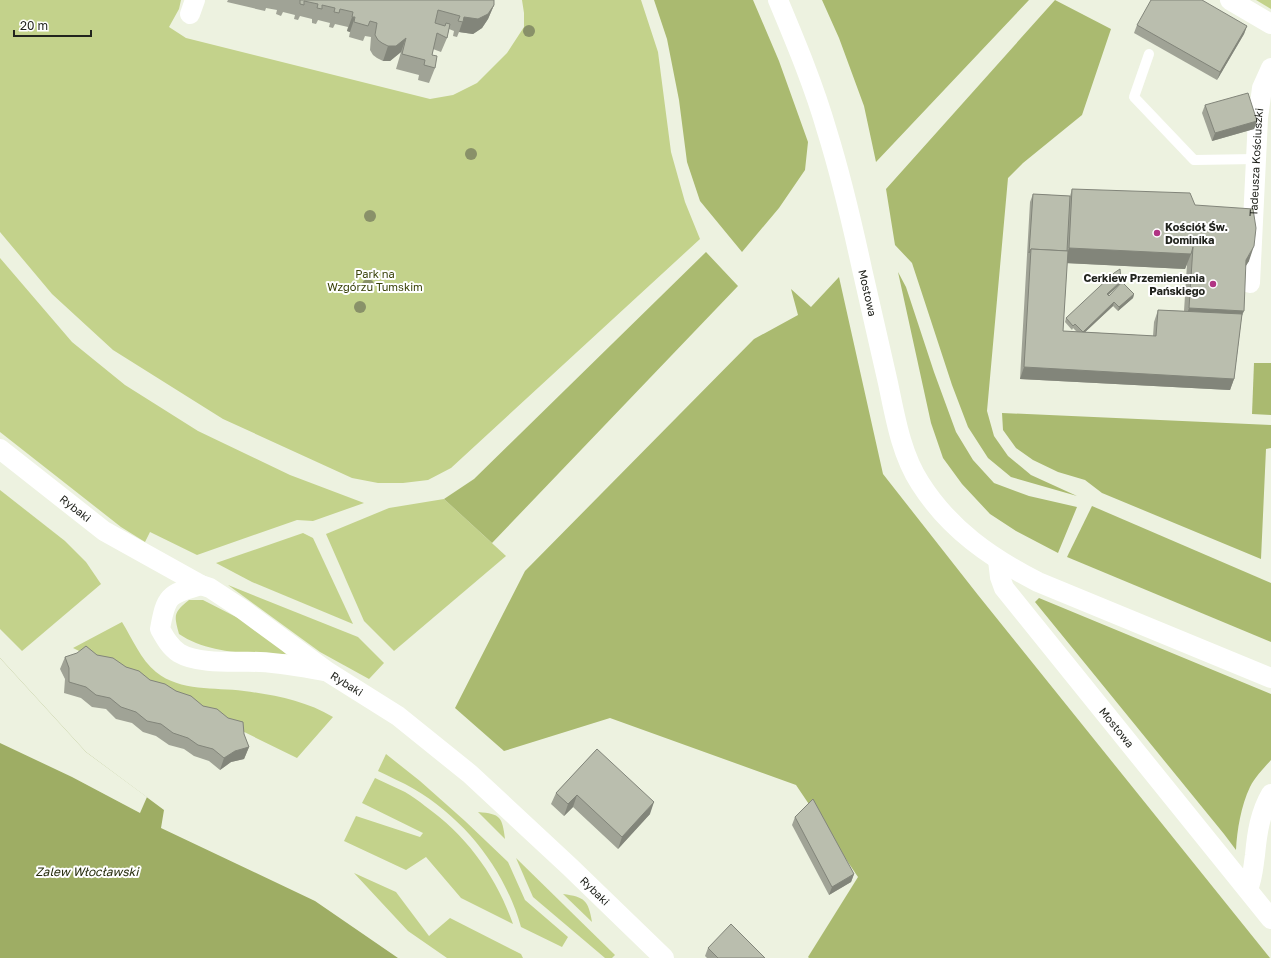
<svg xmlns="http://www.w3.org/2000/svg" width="1271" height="958" viewBox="0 0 1271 958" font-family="'Golos Text',sans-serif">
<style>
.green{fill:#c3d28b}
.forest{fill:#aaba70}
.water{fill:#9ead64}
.pier{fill:#edf2e0}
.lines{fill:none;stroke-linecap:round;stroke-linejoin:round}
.service{stroke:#fff;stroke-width:10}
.minor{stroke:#fff;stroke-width:20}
.tree{fill:#899169}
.wall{fill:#a0a396;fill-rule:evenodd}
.shaded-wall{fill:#82857a}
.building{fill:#babeae;stroke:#82857a}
.poi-dot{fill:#b13484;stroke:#fff;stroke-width:1.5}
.labels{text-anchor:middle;stroke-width:4;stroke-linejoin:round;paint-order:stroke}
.street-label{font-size:11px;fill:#22241e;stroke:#fff}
.poi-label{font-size:11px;font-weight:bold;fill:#22241e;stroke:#fff;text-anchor:start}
.park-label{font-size:11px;fill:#384108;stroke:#fff}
.water-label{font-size:12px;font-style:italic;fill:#282e0e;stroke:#fff}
</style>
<rect width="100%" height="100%" fill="#edf2e0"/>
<!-- green -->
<g class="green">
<polygon points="0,0 181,0 179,9 169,27 186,38 430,99 453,95 477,83 507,53 524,27 524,13 522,0 641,0 658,52 671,152 685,202 700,239 451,468 428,480 403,483 378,483 352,478 223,419 113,350 52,294 0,232"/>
<polygon points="1256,0 1271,0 1271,9"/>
<polygon points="0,258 72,342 125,385 198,431 290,475 364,503 313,521 297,520 197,555 150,532 145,542 121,527 0,432"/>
<polygon points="0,490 65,541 86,562 101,584 22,651 0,629"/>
<polygon points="444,499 506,556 394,651 364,621 326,534 389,508"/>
<polygon points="303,533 313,538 353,624 252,582 216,563"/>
<polygon points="228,585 358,637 384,663 369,679 320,652"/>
<path d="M 189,600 L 203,600 L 242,620 L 278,646 L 286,654 C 252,654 208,654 179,634 C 174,615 173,613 189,600 Z"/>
<path d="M 122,622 C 132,638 141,660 156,672 C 181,692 214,687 244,691 C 275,695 306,701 333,717 L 297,758 L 73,648 Z"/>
<path d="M 386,754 L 420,781 L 465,821 L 508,862 L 525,900 L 568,937 L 562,947 L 521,927 C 505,870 465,819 414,789 C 402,782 390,777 378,771 Z"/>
<path d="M 375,778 C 385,783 395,787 405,792 C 412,796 419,801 425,806 C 467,836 496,876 513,924 L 461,898 L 426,857 L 406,870 L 344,841 L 356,816 L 420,837 L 423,833 L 362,803 Z"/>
<path d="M 478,812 C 501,814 502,817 505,839 Z"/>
<polygon points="516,858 615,955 612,958 605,958 533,897"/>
<polygon points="354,873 396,892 429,936 450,918 521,954 523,958 447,958 408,931"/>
<path d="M 563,894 C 585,897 588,900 592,922 Z"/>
</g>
<!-- forest -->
<g class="forest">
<polygon points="654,0 753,0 779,61 808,142 805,170 779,208 742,252 700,201 687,162 679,100 667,39"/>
<polygon points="822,0 1029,0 876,162 864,106 839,38"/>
<polygon points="1055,0 1111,29 1082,115 1023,163 1008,178 987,411 994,436 1008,456 1031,475 1077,496 1011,477 988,458 968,427 952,385 912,263 895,245 886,189"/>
<polygon points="706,252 738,286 492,543 444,499 474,479"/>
<polygon points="898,272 906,287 934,372 956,432 973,460 994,483 1029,496 1077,507 1058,553 1016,531 990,514 962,484 943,458 931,423"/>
<polygon points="839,277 883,474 978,595 1270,958 809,958 808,957 858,877 796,785 610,718 504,751 455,708 525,571 754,339 798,315 791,289 811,307"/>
<polygon points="1254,363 1271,363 1271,415 1252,414"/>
<polygon points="1002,413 1271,425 1271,448 1266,449 1261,559 1102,493 1085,480 1058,472 1033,460 1016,448 1003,430"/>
<polygon points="1092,506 1271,583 1271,642 1067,557"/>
<path d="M 1039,598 L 1271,694 L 1271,760 C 1264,768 1255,777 1250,787 C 1241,806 1237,830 1236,850 L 1224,834 L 1035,602 Z"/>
</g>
<!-- water -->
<polygon class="water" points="0,658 86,752 164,810 161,828 315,901 398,958 0,958"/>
<!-- pier -->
<polygon class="pier" points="0,658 86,752 147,797 140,813 72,777 0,743"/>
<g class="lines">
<!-- service -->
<polyline class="service" points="1149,54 1134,97 1194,160 1256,159"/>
<!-- minor -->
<g class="minor">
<path id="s1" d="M 778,0 C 796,43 814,86 827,131 C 841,176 852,223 862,269 C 871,307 879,345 888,383 C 895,416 901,454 920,483 C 949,529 991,558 1038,582 L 1271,678"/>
<polyline points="1230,0 1271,24"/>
<polyline points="190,14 195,0"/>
<path id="s2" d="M 1250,283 L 1258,118 L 1262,88 L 1271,68"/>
<path id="s3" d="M 0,449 L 104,531 L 201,585 L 210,588 L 242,609 L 328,672 L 398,716 L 470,774 L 570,867 L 664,958"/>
<path id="s4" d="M 998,560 L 1000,577 L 1004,588 L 1271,919"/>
<path d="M 201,585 C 168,594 166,596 160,629 C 165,638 170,647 179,653 C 199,665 237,661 260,662 C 282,663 303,667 324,671"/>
<path d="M 1248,889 C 1253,877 1253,868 1255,855 C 1257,833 1260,813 1271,794"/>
</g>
</g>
<!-- trees -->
<g class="tree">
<circle cx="529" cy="31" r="6"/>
<circle cx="471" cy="154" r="6"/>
<circle cx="370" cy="216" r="6"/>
<circle cx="368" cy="285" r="6"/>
<circle cx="360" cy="307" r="6"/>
</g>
<!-- wall -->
<g class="wall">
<polygon points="228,0 494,0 494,5 488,19 482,28 473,34 459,32 457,37 453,36 454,31 449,29 447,38 441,52 433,49 432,55 435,68 429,83 418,80 419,75 396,69 401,52 390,61 383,61 377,58 373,55 370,50 371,37 365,36 363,41 349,37 350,32 347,31 348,27 335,24 333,28 329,27 330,23 318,20 316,24 312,23 312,19 300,16 298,20 294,19 295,15 283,12 281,16 276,14 277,10 266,8 265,11 227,2"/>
<polygon points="1137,25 1247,26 1244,34 1217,80 1134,33"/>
<polygon points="1205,105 1257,121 1254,129 1212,141 1202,113"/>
<path d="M 1072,189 L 1195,205 L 1249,261 L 1245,267 L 1242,314 L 1234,379 L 1230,390 L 1020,379 L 1030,202 L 1033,194 L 1070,196 ZM 1067,263 L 1185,269 L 1187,264 L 1184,311 L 1158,310 L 1154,322 L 1153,336 L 1085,332 L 1113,306 L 1118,311 L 1133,298 L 1134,294 L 1108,295 L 1119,285 L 1066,318 L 1065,322 L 1072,330 L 1073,328 L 1077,332 L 1063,331 Z"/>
<polygon points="97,655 126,667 150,680 176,691 203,706 244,734 249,747 244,759 231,762 220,770 209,761 194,756 184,749 169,745 156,736 143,732 132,723 116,719 106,709 92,707 81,698 64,693 65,679 60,669 65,657"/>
<polygon points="597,749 650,814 618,849 573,807 564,816 551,804 556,793"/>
<polygon points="795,817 854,874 851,882 829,895 792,825"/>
<polygon points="708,948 765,958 707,958 705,956"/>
</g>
<!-- shaded-wall -->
<g class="shaded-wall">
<polygon points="494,5 488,19 482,28 473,34 459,32 464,17"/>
<polygon points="352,17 355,17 350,32 347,31"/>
<polygon points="1247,26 1244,34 1217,80 1220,72"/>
<polygon points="406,38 401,52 390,61 383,61 388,46"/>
<polygon points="1257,121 1254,129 1212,141 1215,133"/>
<polygon points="1254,246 1249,261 1240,275 1246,260"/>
<polygon points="1069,248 1191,254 1185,269 1064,263"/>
<polygon points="1121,281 1119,285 1105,298 1107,294"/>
<polygon points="1134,294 1133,298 1118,311 1119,307"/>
<polygon points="1114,302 1113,306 1081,336 1083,332"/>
<polygon points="1189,308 1244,311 1238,325 1184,323"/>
<polygon points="1024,367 1234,379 1230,390 1020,379"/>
<polygon points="249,747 244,759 231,762 220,770 224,758 235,751"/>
<polygon points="577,795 573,807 564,816 568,804"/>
<polygon points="654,802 650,814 618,849 622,837"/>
<polygon points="854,874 851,882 829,895 832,887"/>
</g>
<!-- building -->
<g class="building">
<polygon points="300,0 494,0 494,5 488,14 478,19 464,17 463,22 458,21 460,16 438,10 435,23 445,26 446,23 450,24 447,38 437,33 432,55 437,56 435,68 424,65 425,60 402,54 406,38 396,46 388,46 382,43 378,40 375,35 377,23 370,21 368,26 354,22 355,17 352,17 353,12 340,9 339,13 334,12 335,8 322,5 322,9 317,8 318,4 304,1 304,5 300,4"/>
<polygon points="1151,0 1202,0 1247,26 1220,72 1137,25"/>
<polygon points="1248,93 1257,121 1215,133 1205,105"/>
<polygon points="1072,189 1190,193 1195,205 1253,209 1256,228 1254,246 1246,260 1244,311 1189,308 1193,247 1191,254 1069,248"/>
<polygon points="1033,194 1070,196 1067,251 1031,249 1029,253"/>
<polygon points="1031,249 1068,251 1063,331 1156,336 1158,310 1242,314 1234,379 1024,367"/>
<polygon points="1120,269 1121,281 1107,294 1109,296 1122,282 1134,294 1119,307 1114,302 1083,332 1075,324 1073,326 1066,318 1114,273"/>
<polygon points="86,646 97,655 113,658 126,667 139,671 150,680 165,684 176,691 191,696 203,706 217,709 228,718 243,722 244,734 249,747 235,751 224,758 213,749 198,745 188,738 173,733 161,724 147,721 136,712 121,707 110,698 96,695 86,687 69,682 69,668 65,657 77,653"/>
<polygon points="597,749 654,802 622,837 577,795 568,804 556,793"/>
<polygon points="813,799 854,874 832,887 795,817"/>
<polygon points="731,924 765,958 718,958 708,948"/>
</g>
<!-- markers -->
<g class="poi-dot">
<circle cx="1157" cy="233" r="4"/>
<circle cx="1213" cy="284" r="4"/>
</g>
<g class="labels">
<!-- street labels -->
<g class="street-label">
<text dy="4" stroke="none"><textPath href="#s2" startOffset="121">Tadeusza Kościuszki</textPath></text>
<text dy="4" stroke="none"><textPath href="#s1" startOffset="307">Mostowa</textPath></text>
<text dy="4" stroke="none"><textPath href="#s3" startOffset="96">Rybaki</textPath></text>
<text dy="4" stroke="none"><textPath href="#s3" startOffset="420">Rybaki</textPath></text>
<text dy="4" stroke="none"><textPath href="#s4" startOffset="208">Mostowa</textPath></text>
<text dy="4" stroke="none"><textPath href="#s3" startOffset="744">Rybaki</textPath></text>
</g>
<!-- poi labels -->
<g class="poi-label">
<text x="1165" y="231">Kościół Św.<tspan x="1165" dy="13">Dominika</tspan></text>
<text x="1205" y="282" text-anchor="end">Cerkiew Przemienienia<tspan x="1205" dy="13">Pańskiego</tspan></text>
</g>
<!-- park labels -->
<g class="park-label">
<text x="375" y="278">Park na<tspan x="375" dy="13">Wzgórzu Tumskim</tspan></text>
</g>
<!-- water labels -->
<g class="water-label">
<text x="87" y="876">Zalew Włocławski</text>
</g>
</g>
<!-- scale -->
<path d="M14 30v6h77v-6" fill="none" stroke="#22241e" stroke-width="2"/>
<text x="20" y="30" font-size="12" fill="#22241e" stroke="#ffffff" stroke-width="3" paint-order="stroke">20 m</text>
</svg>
